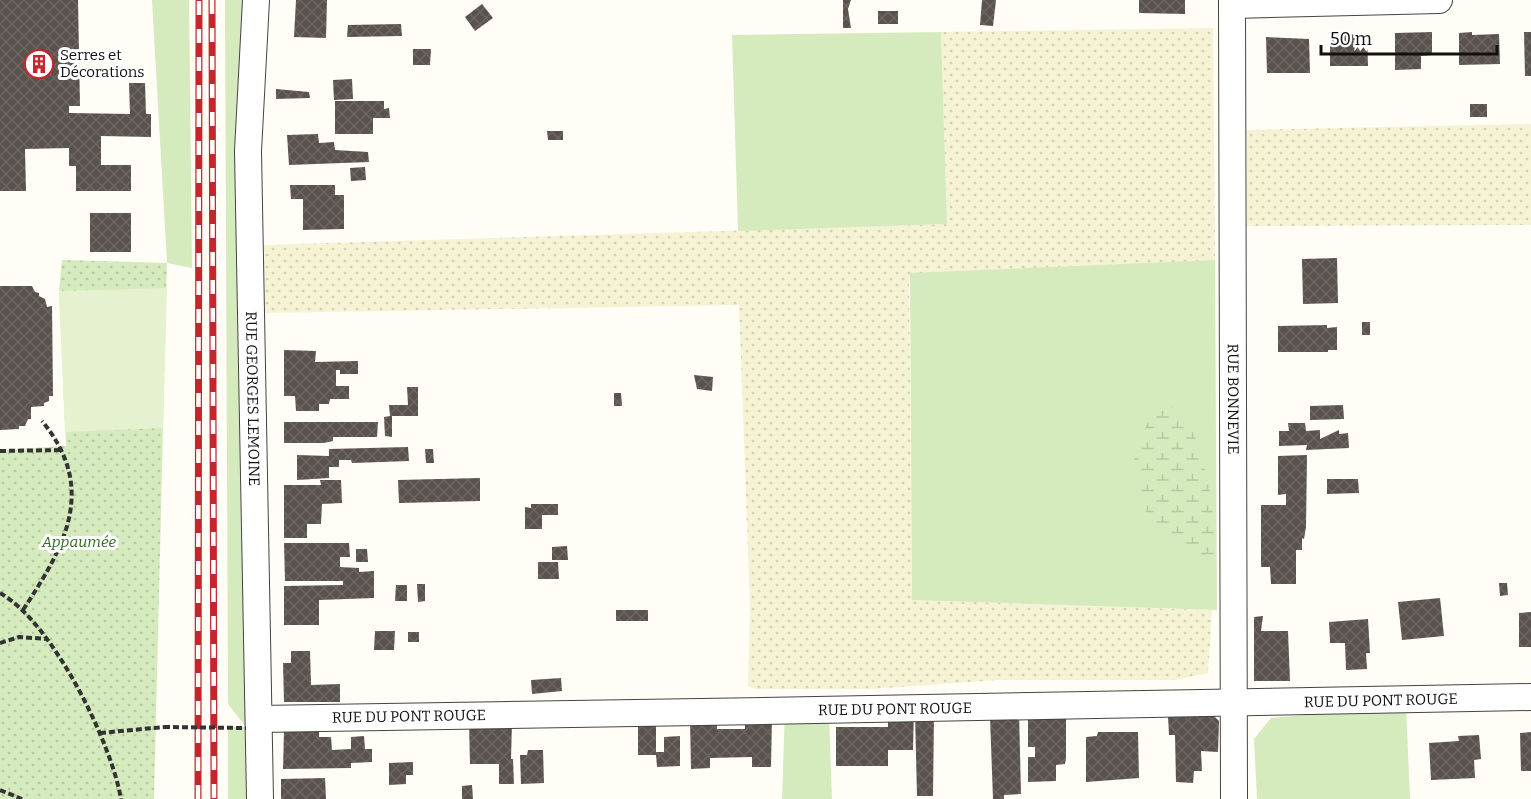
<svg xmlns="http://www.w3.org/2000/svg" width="1531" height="799" viewBox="0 0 1531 799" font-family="Bitter,serif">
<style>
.farmland{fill:url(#farmland-dots)}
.grass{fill:#d5ebbd}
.wetland{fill:url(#wetland-marsh)}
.park{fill:url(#park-dots)}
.pitch{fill:#e6f2cf}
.building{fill:url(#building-cross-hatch)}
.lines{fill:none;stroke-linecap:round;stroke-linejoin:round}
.minor-casing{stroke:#444;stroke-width:28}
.path{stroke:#333;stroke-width:4;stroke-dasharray:6 3;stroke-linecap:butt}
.minor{stroke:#fff;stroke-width:26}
.rail-casing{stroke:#c4262e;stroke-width:7}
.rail{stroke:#fff;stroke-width:4.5;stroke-dasharray:14;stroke-linecap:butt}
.path-bridge{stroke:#333;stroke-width:4;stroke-dasharray:6 3;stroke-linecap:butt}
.labels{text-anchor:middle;stroke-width:6;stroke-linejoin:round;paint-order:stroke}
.poi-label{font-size:15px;fill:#111;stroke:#fff;text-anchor:start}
.street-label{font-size:15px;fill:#111;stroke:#fff}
.park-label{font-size:15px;font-style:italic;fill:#2f6b1f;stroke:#fff}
</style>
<defs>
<pattern id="farmland-dots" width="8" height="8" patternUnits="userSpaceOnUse" patternTransform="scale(1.5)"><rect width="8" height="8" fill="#f6f3d4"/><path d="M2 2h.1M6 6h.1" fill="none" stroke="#d2cfb5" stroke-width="1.8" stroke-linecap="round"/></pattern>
<pattern id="wetland-marsh" width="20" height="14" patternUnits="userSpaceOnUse" patternTransform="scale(1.5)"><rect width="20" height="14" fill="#d5ebbd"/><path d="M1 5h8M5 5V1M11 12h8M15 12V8" fill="none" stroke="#b6c8a1"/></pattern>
<pattern id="park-dots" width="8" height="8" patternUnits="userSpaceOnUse" patternTransform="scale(1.5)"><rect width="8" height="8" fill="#d5ebbd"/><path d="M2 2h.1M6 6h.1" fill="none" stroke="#b6c8a1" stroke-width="1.8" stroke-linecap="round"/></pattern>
<pattern id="building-cross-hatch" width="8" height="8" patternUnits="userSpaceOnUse" patternTransform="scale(1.5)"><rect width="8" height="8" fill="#5a524d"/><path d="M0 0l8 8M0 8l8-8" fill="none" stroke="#6d6662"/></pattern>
</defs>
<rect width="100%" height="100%" fill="#fffdf5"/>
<!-- farmland -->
<g class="farmland">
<polygon points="1213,28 1215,260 909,277 912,600 1212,610 1208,673 1176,680 997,680 870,689 755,689 748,686 750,606 739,305 265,313 264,245 947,224 941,32"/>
<polygon points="1531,124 1531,225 1247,226 1247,130"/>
</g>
<!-- grass -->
<g class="grass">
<polygon points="152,0 189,0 192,268 167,263"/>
<polygon points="225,0 247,0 241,34 253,418 247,799 228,799 228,727 246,727 228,704"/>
<polygon points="941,32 947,224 738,231 732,35"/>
<polygon points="1215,260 1217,610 912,600 910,273"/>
<polygon points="1406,706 1410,799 1257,799 1254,739 1271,718"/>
<polygon points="785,709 829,716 832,799 782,799"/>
</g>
<!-- wetland -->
<path class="wetland" d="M 1169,404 C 1174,409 1182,414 1186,420 C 1210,456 1216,528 1216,570 L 1150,529 L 1133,453 L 1155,407 Z"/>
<!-- park -->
<polygon class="park" points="62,260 167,263 154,799 0,799 0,450 66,446 59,291"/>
<!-- pitch -->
<polygon class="pitch" points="167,288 163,428 65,432 59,291"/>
<!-- building -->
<g class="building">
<polygon points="0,0 78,0 80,106 69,106 69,113 130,114 129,83 145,83 146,114 151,114 151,137 101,136 101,165 131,165 131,191 76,191 76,166 69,166 69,148 25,149 26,191 0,191"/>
<polygon points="296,0 327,0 326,38 294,37"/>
<polygon points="843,0 851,0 848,9 851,28 843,28"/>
<polygon points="982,0 996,0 993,26 980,25"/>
<polygon points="1139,0 1185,0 1185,14 1139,13"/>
<polygon points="482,4 493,18 475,31 465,17"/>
<rect x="878" y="11" width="20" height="13"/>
<polygon points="401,24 402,36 347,37 348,25"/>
<polygon points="1432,32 1432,55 1421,56 1421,69 1395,70 1395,33"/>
<polygon points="1472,32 1472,35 1499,34 1500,64 1459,65 1459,33"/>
<polygon points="1524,32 1531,32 1531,76 1525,76"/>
<polygon points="1330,34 1367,35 1368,66 1330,66"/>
<polygon points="1266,37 1309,39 1310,73 1267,73"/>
<polygon points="413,49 431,49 430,65 413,65"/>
<polygon points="352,79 353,99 334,100 333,80"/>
<polygon points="276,89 309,92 310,98 276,99"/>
<polygon points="335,101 384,101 384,109 389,108 390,118 373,118 373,134 335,134"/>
<rect x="1470" y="104" width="17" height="13"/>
<polygon points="547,131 563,131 563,140 548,140"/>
<polygon points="318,134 319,143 334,142 335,150 368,152 369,162 289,165 287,135"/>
<polygon points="365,167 366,180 351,181 350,168"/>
<polygon points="290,185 335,185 335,195 344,195 344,229 303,230 303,199 291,199"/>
<rect x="90" y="213" width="41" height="39"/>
<polygon points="1337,258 1338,303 1303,304 1302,259"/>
<polygon points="0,286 32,286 35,292 39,293 39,296 45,299 47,307 52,306 53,396 49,396 49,401 44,403 44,406 31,407 31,419 28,419 25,426 19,426 19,429 0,430"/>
<rect x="1362" y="322" width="8" height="13"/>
<polygon points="1327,325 1327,328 1337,327 1337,350 1328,350 1328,352 1278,352 1278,326"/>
<polygon points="284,350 316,351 315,362 358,361 358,374 340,374 340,370 336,370 336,386 349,386 349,399 330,399 329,404 319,404 319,411 296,411 295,396 284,396"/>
<polygon points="694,375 713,377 712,391 697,389"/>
<polygon points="407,387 418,387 418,416 392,416 392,437 385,436 384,417 390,416 389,405 408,405"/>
<polygon points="614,393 621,393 622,406 614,406"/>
<polygon points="1343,405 1344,419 1310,420 1310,406"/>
<polygon points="284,422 378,422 377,437 333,437 333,441 324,443 284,443"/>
<polygon points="1288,423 1305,423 1306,431 1320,430 1320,439 1339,430 1339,434 1348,433 1349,448 1306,450 1307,445 1279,446 1279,431 1289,431"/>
<polygon points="408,447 409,461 352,463 351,460 339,460 339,467 329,467 329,478 297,480 297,455 329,456 329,449"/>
<polygon points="425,449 433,449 434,463 426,463"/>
<polygon points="1307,455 1306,527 1304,539 1302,538 1302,550 1296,550 1296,584 1271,584 1270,567 1261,567 1261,505 1286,505 1286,494 1278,495 1278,456"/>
<polygon points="480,478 480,501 399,503 398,480"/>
<polygon points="1327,479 1358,479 1359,493 1327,494"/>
<polygon points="320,480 341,480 342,503 322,504 321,524 307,524 307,538 284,538 284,485 321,485"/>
<polygon points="531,504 558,504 558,515 542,515 542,529 525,529 525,507 531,508"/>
<polygon points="284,543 349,543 350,557 340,557 340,567 359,568 359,572 374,571 374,598 319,600 319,625 284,625 284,586 343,585 343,581 285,581"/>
<polygon points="567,546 568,560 552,560 552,547"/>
<polygon points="356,549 367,549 368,562 356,562"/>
<polygon points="538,562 558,562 559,579 538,579"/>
<polygon points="1499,583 1507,583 1508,595 1500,596"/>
<polygon points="417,584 425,584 425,601 418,602"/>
<polygon points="396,585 407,585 407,601 395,601"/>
<polygon points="1440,598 1444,636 1402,640 1398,602"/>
<rect x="616" y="610" width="32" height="11"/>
<polygon points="1531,612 1531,647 1519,647 1519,613"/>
<polygon points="1263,616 1261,631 1288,631 1290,681 1254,681 1254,617"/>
<polygon points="1368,619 1370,653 1366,653 1367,669 1346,670 1345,643 1330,643 1329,622"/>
<polygon points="375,631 395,631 394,650 374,650"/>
<rect x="408" y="632" width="11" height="10"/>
<polygon points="291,651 310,651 311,685 340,684 340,702 284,702 283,663 291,663"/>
<polygon points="561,678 562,691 532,694 531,680"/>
<polygon points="888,708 914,708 913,750 888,750 888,766 836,766 836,727 888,727"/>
<polygon points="1019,712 1021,794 1004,795 1004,799 993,799 990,717"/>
<polygon points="915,713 934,714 933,796 917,796"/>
<polygon points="1028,714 1066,714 1066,758 1065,764 1056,765 1056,781 1028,782 1028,757 1035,757 1035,747 1028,747"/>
<polygon points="1213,715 1219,721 1218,752 1201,751 1202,771 1194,771 1193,783 1176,782 1175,735 1169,735 1168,716"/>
<polygon points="745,718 772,718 771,767 752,767 752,757 710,758 710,768 691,769 690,719 717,719 717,729 745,729"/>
<polygon points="656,719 656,752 664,752 664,737 680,736 680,766 657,767 656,755 638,755 638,720"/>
<polygon points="512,722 511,759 513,759 514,784 499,784 499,764 470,764 469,723"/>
<polygon points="319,727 319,737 331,737 332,750 351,749 351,737 364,736 365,749 372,749 372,762 351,763 351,768 283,769 284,730"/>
<polygon points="1098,732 1138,732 1139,778 1086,782 1086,737 1097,736"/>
<polygon points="1531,732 1531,771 1521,771 1520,733"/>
<polygon points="1479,735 1481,759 1474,760 1475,778 1431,780 1429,743 1459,741 1458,736"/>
<polygon points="528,750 543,750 544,783 521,784 520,755 527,755"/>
<polygon points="413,762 413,775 406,775 406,784 389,785 389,763"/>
<polygon points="325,778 326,799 281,799 281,779"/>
<polygon points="472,785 473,799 462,799 462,786"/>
</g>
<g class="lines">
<!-- minor casing -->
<g class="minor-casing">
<g id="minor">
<path id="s1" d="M 256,0 L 248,151 L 260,799"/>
<path id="s2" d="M 1232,0 L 1234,799"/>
<polyline points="1232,5 1439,0"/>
<path id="s3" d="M 259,719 C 683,711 1107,708 1531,697"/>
</g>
</g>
<!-- path -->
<g class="path">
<polyline points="0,451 62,450"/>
<path d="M 0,593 C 52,622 111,741 121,799"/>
<path d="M 23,610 C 65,546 98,489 42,421"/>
<polyline points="0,643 19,637 48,639"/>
<polyline points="100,733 164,727"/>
<polyline points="0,790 22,799"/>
</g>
<!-- minor -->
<use href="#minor" class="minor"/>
<!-- rail casing -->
<g class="rail-casing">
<g id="rail">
<polyline points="212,0 214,799"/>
<polyline points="198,799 199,0"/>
</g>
</g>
<!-- rail -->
<use href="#rail" class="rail"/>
<!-- path-bridge -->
<polyline class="path-bridge" points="164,727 246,728"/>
</g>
<!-- icons -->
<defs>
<g id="building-ring" transform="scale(1.5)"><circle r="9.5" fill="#fff" stroke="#c4262e" stroke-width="1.5"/><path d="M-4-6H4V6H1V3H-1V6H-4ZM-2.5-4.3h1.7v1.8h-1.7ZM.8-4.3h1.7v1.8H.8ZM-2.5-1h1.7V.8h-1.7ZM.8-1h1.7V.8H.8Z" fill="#c4262e"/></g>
</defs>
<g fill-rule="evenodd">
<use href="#building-ring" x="39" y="64"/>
</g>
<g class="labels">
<!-- poi labels -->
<g class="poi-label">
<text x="60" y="60">Serres et<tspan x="60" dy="17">Décorations</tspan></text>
</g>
<!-- street labels -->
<g class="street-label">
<text dy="5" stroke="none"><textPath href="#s1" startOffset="399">RUE GEORGES LEMOINE</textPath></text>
<text dy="5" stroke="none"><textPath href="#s2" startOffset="399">RUE BONNEVIE</textPath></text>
<text dy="5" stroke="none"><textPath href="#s3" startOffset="1122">RUE DU PONT ROUGE</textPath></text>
<text dy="5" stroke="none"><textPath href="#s3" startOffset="636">RUE DU PONT ROUGE</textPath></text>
<text dy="5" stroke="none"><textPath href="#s3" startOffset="150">RUE DU PONT ROUGE</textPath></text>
</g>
<!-- park labels -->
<g class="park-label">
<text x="79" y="547">Appaumée</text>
</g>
</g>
<!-- scale -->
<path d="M1321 45v9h176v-9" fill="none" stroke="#111111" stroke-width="3"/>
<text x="1330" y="45" font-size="18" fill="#111111" stroke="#ffffff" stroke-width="4.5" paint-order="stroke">50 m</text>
</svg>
